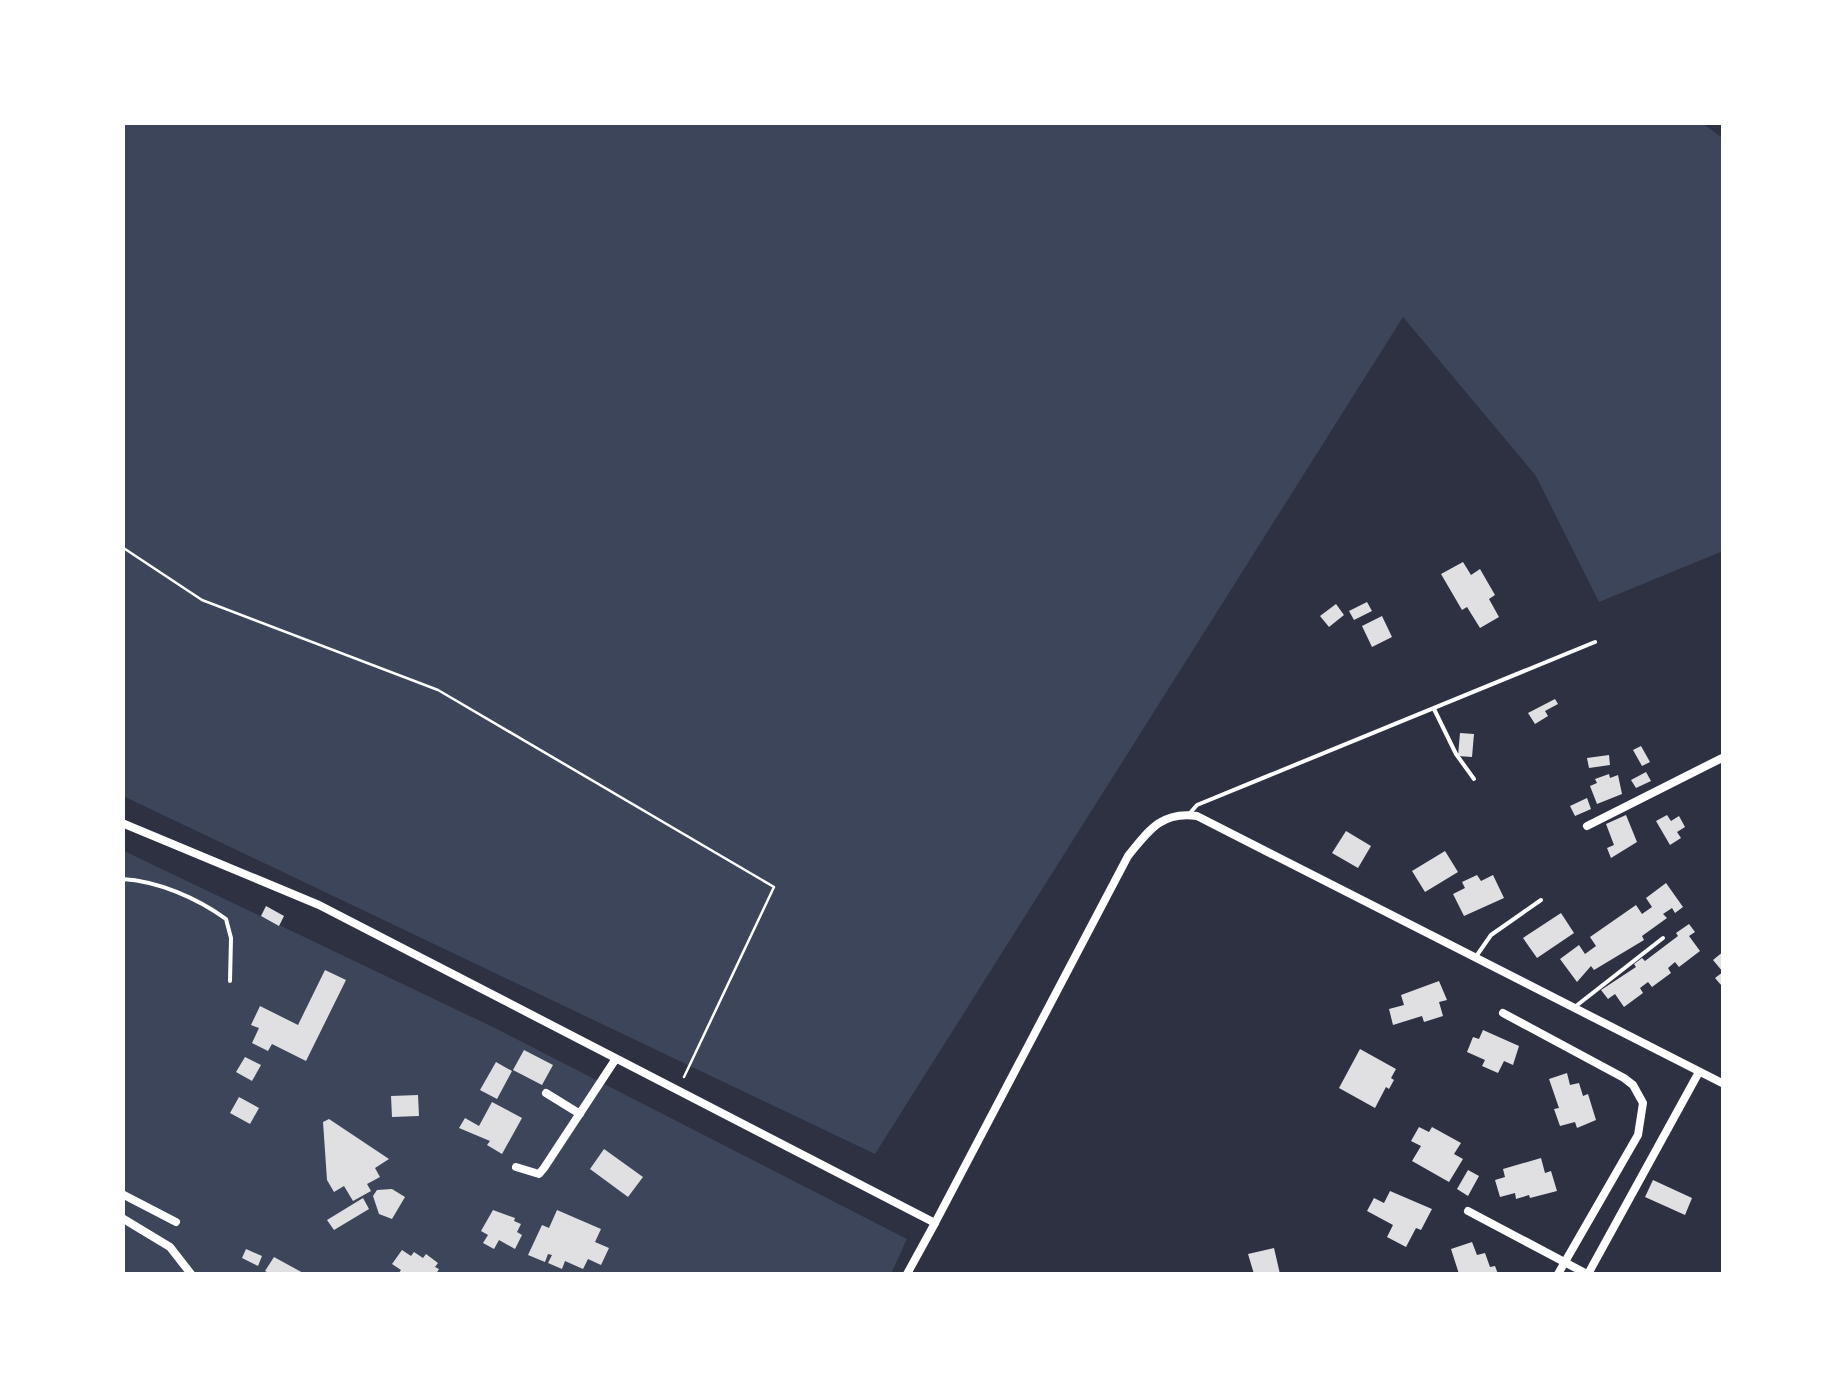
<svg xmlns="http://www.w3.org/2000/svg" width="1846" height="1397" viewBox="0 0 1846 1397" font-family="Literata,serif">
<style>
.green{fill:#3c4559}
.building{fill:#e0e0e3}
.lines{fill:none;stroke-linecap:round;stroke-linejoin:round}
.path{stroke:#fff;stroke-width:2.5}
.service{stroke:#fff;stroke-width:4}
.minor{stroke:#fff;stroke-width:8}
</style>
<rect width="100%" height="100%" fill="#2d3142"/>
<!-- green -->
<g class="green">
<polygon points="122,123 1702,123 1724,139 1723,551 1599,602 1536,476 1403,317 875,1154 123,796"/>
<polygon points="122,850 497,1029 907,1239 891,1274 123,1274"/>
</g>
<!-- building -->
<g class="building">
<polygon points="1463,562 1471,575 1480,569 1495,595 1489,599 1499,617 1480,628 1467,607 1462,610 1441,574"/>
<polygon points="1367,602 1372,611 1354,620 1349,611"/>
<polygon points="1336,604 1344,615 1329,627 1320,616"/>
<polygon points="1382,616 1392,637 1372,647 1362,626"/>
<polygon points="1555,699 1558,704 1545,711 1548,716 1535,724 1528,713"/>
<polygon points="1460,733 1474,734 1472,757 1458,756"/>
<polygon points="1641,746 1650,762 1642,766 1633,750"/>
<polygon points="1609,755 1610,765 1589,768 1587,758"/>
<polygon points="1646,772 1651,781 1636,788 1631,780"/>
<polygon points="1609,774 1610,778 1618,775 1622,794 1597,804 1590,786 1597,783 1595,779"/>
<polygon points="1587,798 1591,809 1575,816 1570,806"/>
<polygon points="1626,815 1637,842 1611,858 1607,848 1614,845 1606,824"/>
<polygon points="1667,815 1671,821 1679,816 1685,827 1677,832 1681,838 1670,845 1656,821"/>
<polygon points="1346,831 1371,846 1358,868 1332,853"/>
<polygon points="1445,851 1458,872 1425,892 1412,871"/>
<polygon points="1477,875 1481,881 1493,875 1504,898 1464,916 1453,894 1465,888 1462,882"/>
<polygon points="1666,883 1683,907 1675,913 1672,908 1663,914 1667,918 1642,936 1644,940 1594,970 1591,966 1577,982 1560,959 1579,945 1585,954 1596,946 1590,937 1636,905 1642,914 1652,907 1646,898"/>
<polygon points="266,906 284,916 279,926 261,916"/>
<polygon points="1561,913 1574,933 1537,958 1523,938"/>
<polygon points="1689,924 1695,932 1689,936 1700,951 1679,967 1675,962 1668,968 1671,973 1652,987 1648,982 1640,988 1643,993 1624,1007 1615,994 1608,999 1601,990 1636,967 1634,964 1642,958 1645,961 1678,936 1676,933"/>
<polygon points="1724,951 1724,984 1721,985 1715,978 1723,972 1713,960"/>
<polygon points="325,970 346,980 306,1061 272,1044 268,1051 252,1043 259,1028 251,1025 260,1006 298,1025"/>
<polygon points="1439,981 1447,1000 1439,1002 1443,1016 1424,1022 1422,1016 1393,1025 1389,1009 1404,1005 1401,995"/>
<polygon points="1483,1030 1519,1046 1513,1065 1504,1061 1498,1073 1482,1066 1485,1060 1467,1052 1473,1037 1479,1039"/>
<polygon points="1360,1049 1396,1069 1391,1078 1394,1080 1389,1089 1386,1087 1375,1108 1339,1088"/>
<polygon points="524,1050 553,1065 542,1085 513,1070"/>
<polygon points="245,1057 261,1065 252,1081 236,1072"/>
<polygon points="496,1062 512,1071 497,1099 480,1090"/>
<polygon points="1567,1073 1570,1085 1579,1083 1583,1096 1588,1094 1596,1120 1577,1128 1575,1122 1560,1126 1554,1109 1559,1108 1549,1079"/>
<polygon points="418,1095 419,1116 392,1117 391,1096"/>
<polygon points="239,1097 259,1108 250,1124 230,1113"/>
<polygon points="492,1102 522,1118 502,1154 487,1145 490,1141 459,1128 465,1118 479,1126"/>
<polygon points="329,1119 389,1159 375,1168 380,1177 367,1184 371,1191 353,1201 344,1186 334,1192 327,1180 323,1122"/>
<polygon points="1419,1127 1429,1132 1432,1127 1461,1143 1454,1154 1463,1159 1449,1182 1412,1161 1421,1146 1411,1141"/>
<polygon points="604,1149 643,1177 628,1197 590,1169"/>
<polygon points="1541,1158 1545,1173 1551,1171 1557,1191 1530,1198 1529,1195 1516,1199 1515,1193 1500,1197 1495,1180 1505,1177 1503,1169"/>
<polygon points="1468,1170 1479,1176 1468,1196 1457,1189"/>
<polygon points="1653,1180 1692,1198 1685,1215 1645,1197"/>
<polygon points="392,1189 405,1197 392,1219 379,1214 373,1196 377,1190"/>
<polygon points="1390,1191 1432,1209 1421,1230 1416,1228 1406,1247 1387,1237 1393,1225 1367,1211 1374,1198 1384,1203"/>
<polygon points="363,1198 369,1209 334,1230 327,1220"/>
<polygon points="493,1210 515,1218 514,1221 521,1224 517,1232 522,1235 515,1249 499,1240 494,1249 483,1243 488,1235 481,1231"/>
<polygon points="557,1210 601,1229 595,1242 609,1248 601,1265 588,1259 583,1269 565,1261 562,1269 548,1263 552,1255 548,1254 545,1262 528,1255 542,1225 549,1228"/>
<polygon points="1472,1242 1477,1255 1485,1253 1490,1267 1495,1266 1498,1274 1459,1274 1451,1249"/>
<polygon points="1274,1248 1280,1274 1254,1274 1248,1254"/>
<polygon points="246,1249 262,1256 258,1266 242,1258"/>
<polygon points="402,1250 411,1256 414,1252 423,1258 426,1254 438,1263 435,1267 439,1269 436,1274 398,1274 401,1270 392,1264"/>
<polygon points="274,1257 305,1274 271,1274 265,1271"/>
</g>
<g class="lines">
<!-- path -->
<polyline class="path" points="122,547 202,600 438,690 774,887 684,1077"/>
<!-- service -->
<g class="service">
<polyline points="1434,709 1456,754 1474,779"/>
<polyline points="1190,813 1197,805 1595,642"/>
<path d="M 122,879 C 158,881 197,898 226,919 L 231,938 L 230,981"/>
<polyline points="1475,958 1491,935 1541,900"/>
<polyline points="1576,1006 1663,938"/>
</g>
<!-- minor -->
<g class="minor">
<path d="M 122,823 L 319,905 L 935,1223 L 1128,856 C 1149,830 1162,811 1197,816 L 1724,1084"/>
<polyline points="1587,826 1724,757"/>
<polyline points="1503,1013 1624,1078 1633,1085 1643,1103 1638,1135 1558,1274"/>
<polyline points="546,1093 580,1114"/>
<polyline points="516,1167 539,1174 544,1168 615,1060"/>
<polyline points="122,1194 176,1222"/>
<polyline points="1468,1211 1587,1274"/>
<polyline points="122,1218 170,1247 191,1274"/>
<polyline points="907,1274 935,1223"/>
<polyline points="1588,1274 1699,1072"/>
</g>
</g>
<!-- border -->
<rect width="1846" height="1397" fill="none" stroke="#ffffff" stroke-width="250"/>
</svg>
